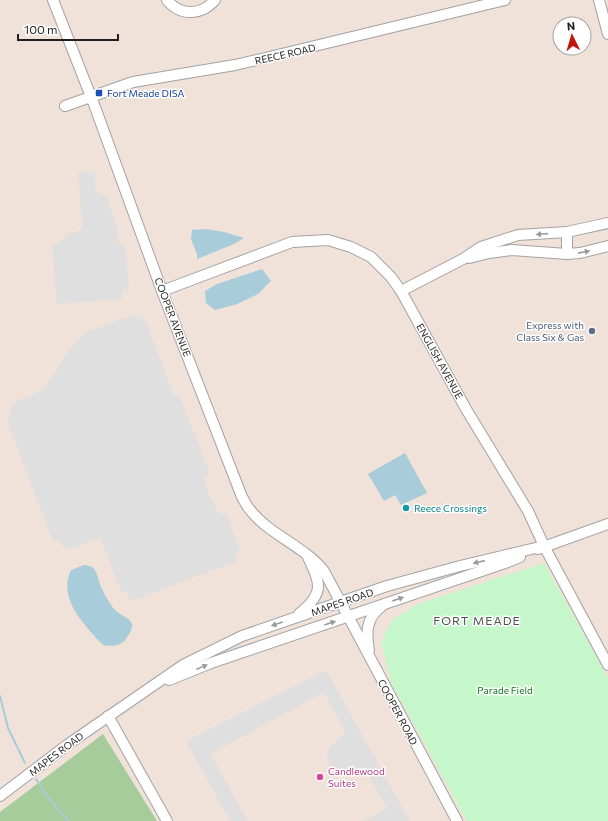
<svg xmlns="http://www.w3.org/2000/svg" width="608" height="821" viewBox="0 0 608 821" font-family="Commissioner,sans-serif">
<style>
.military{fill:#f0e1d9;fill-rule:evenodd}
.forest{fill:#a7cc9c}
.park{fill:#c5f7cb}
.parking{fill:#dfdfdf}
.water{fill:#a8ccda}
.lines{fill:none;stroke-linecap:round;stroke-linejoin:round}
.stream{stroke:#a8ccda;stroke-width:2}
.minor-casing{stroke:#a3a3a3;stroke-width:12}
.minor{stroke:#fff;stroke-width:10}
.oneway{fill:#9a9a9a}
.transit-dot{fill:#1a4fb4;stroke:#fff;stroke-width:1.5}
.service-dot{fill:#5c6f8a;stroke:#fff;stroke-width:1.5}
.culture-dot{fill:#0f9aa8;stroke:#fff;stroke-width:1.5}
.hotel-dot{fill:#d1479c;stroke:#fff;stroke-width:1.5}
.labels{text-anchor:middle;stroke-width:3;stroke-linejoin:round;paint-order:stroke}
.street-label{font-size:10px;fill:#1f1f1f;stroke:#fff}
.transit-label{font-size:10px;fill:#164399;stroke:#fff;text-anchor:start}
.service-label{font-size:10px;fill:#4e5e75;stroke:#fff;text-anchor:end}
.culture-label{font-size:10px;fill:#0d838f;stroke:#fff;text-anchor:start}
.park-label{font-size:10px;fill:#11781f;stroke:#fff}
.hotel-label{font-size:10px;fill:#b23c85;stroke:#fff;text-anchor:start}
.quarter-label{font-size:12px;letter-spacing:1px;fill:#525252;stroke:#fff}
</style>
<rect width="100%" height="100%" fill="#efece5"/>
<!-- military -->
<path class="military" d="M 0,0 L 608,0 L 608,821 L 0,821 ZM 560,24 L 584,24 L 584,48 L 560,48 Z"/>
<!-- forest -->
<polygon class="forest" points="103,734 157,821 0,821 0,812"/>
<!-- park -->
<polygon class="park" points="544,563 608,678 608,821 467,821 392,684 381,642 392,620 418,604"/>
<!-- parking -->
<g class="parking">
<polygon points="94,172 96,191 106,196 117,226 119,244 125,244 129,289 122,291 122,299 57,304 52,246 56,244 67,235 83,229 78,173"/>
<polygon points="130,316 135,316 142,318 146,322 174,396 179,395 210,473 203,477 211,499 220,515 226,513 240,551 235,553 237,561 131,601 127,592 122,593 100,538 73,548 67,548 61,545 58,541 53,542 8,423 11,407 16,402 40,392 47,385 70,349 83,334"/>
<polygon points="326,670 410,821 364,821 387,808 364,768 347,776 339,775 331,764 327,756 329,747 346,733 324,692 211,754 247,821 230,821 186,741"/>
</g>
<!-- water -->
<g class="water">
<polygon points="207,229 224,232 244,238 234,244 197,259 197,254 191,239 192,230"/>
<polygon points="262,269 271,281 258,294 237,304 215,310 206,303 205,291 217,284"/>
<polygon points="405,453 427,493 401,505 395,495 384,501 368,474"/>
<path d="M 84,565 C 97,566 96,573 100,584 C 101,587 103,591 105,595 C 108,600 111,606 115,610 C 127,621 141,619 125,640 C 119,647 111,646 103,645 C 85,626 57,598 71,570 Z"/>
</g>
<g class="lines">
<!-- stream -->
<g class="stream">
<polyline points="0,696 8,728 25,763"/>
<polyline points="36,779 49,799 69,821"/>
</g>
<!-- minor casing -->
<g class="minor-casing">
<g id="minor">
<path d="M 53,0 L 95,107 L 162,291 L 242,497 C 245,502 247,507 251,511 C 270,535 304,546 324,571 L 457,821"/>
<path d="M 167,0 C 180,16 201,16 215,0"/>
<polyline points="599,0 608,34"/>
<polyline points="65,106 133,82 235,65 261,59 505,0"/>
<polyline points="567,254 567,232"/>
<polyline points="469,258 489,253 512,250 567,254 580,253 608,246"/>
<polyline points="162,291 292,242 328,240 351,247 371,257 391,277 401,291 466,409 528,511 544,546 608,665"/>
<polyline points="401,291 463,259 481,247 518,235 567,232 608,223"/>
<polyline points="538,549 608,524"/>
<path d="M 299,614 C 326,592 320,583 307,555"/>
<path d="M 369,650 C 366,633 366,618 381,607"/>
<polyline points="169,680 211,663 505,563 520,557"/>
<polyline points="108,716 167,821"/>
<polyline points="0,796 67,745 183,665 242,636 387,586 460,566 544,546"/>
</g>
</g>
<!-- minor -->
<use href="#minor" class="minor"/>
</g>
<!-- one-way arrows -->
<defs><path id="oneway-solid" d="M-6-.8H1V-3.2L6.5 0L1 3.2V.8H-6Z"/></defs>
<g class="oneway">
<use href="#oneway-solid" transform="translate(542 234) rotate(176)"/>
<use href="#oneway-solid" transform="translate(584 252) rotate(-11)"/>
<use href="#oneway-solid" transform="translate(479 562) rotate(167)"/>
<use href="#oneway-solid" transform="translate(398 599) rotate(-19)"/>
<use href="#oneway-solid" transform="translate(330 623) rotate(-19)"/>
<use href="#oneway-solid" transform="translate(277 624) rotate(161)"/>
<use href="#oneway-solid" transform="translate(202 667) rotate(-22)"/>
</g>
<!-- markers -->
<rect class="transit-dot" x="95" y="89" width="8" height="8" rx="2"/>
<circle class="service-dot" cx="592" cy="331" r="4"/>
<circle class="culture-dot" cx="406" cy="508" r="4"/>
<circle class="hotel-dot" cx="320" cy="777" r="4"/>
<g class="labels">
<!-- street labels -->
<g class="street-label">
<text transform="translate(285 54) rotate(-13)" y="4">REECE ROAD</text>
<text transform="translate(173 317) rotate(69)" y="4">COOPER AVENUE</text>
<text transform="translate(440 361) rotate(61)" y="4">ENGLISH AVENUE</text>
<text transform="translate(342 602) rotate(-19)" y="4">MAPES ROAD</text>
<text transform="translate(398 712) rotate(62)" y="4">COOPER ROAD</text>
<text transform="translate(56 754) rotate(-37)" y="4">MAPES ROAD</text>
</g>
<!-- transit labels -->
<g class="transit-label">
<text x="107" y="97">Fort Meade DISA</text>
</g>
<!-- service labels -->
<g class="service-label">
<text x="584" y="329">Express with<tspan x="584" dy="12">Class Six &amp; Gas</tspan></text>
</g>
<!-- culture labels -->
<g class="culture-label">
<text x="414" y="512">Reece Crossings</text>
</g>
<!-- park labels -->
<g class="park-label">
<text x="505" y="694">Parade Field</text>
</g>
<!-- hotel labels -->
<g class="hotel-label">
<text x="328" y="775">Candlewood<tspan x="328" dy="12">Suites</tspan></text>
</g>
<!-- quarter labels -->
<g class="quarter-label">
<text x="477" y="625">FORT MEADE</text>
</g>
</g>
<!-- north arrow -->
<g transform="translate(572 36) rotate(355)"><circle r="19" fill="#ffffff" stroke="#a5a5a5"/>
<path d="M0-3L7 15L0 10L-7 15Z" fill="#c3150a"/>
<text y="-6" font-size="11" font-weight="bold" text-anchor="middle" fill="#1f1f1f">N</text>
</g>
<!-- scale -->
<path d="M18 34v6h100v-6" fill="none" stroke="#1f1f1f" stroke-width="2"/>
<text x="24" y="34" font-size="12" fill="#1f1f1f" stroke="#ffffff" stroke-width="3" paint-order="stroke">100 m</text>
</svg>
